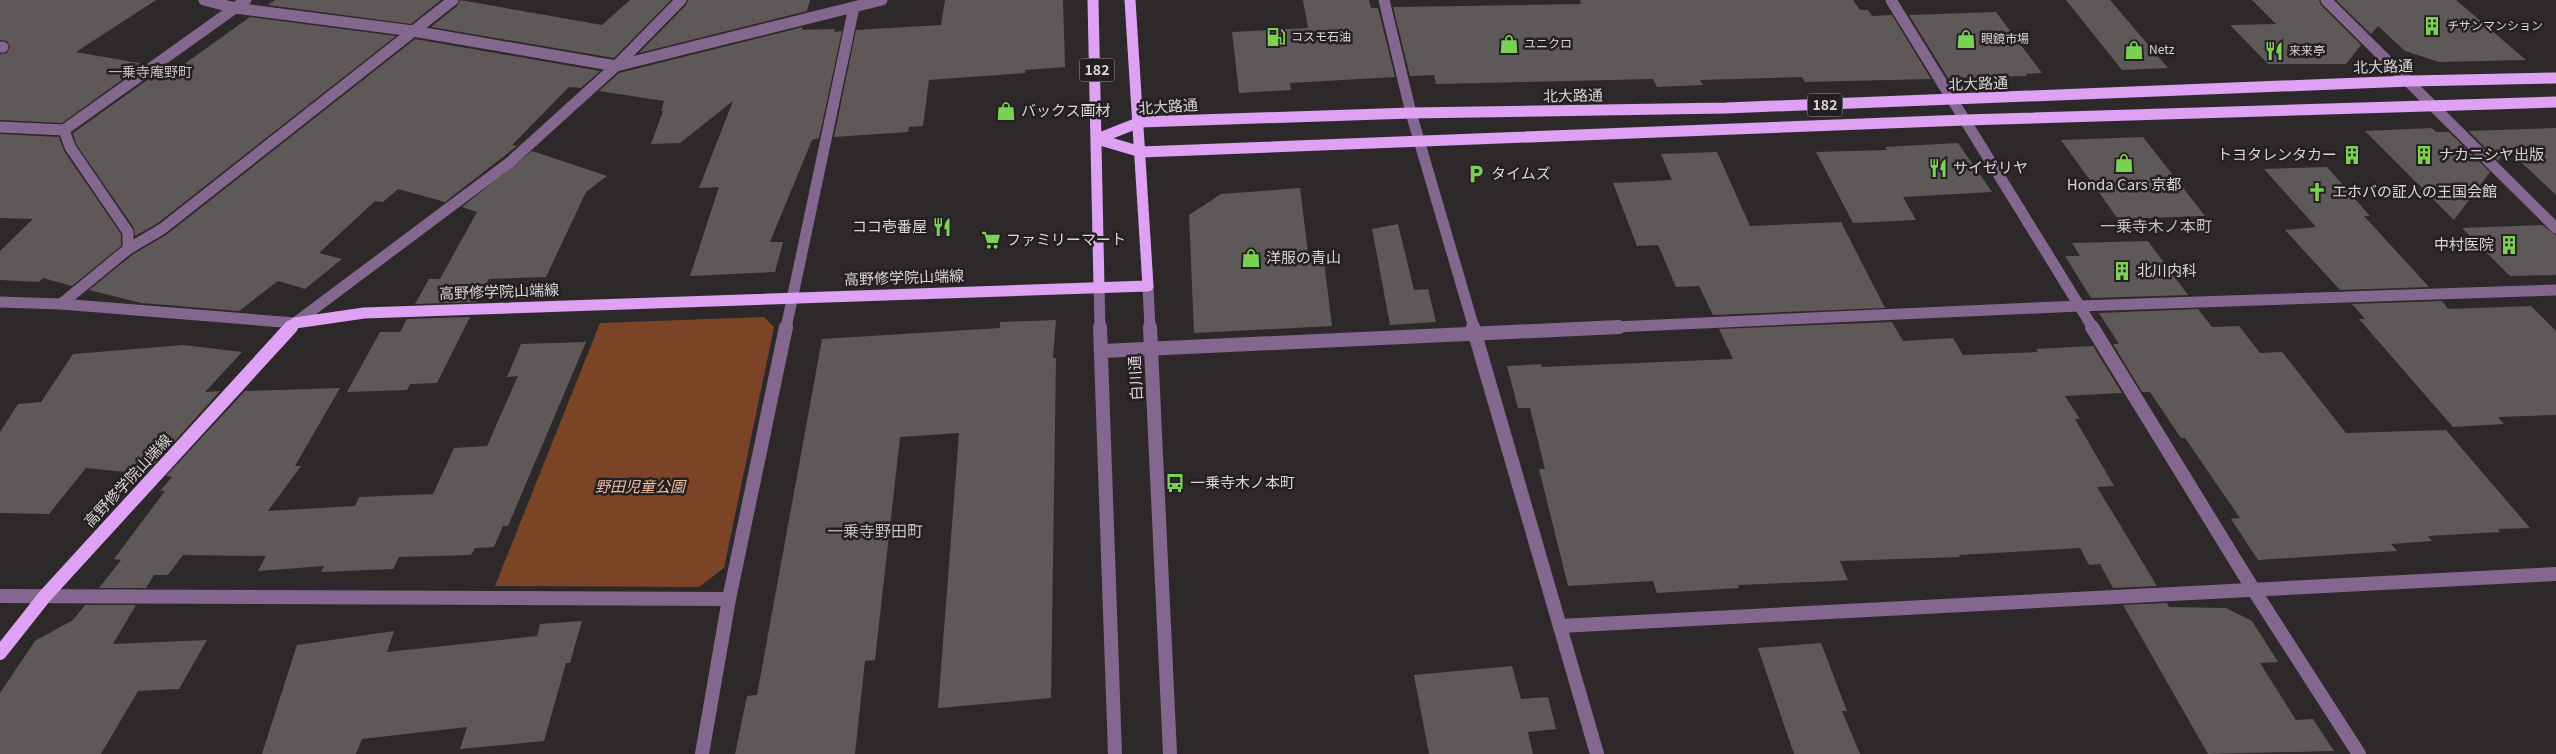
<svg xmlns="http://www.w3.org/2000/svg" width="2556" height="754" viewBox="0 0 2556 754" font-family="Georgia,'Noto Sans JP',serif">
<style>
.green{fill:#7b4427}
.building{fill:#5e5858}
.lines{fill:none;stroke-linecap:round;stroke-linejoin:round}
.minor-far1{stroke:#84678f;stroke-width:11}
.minor{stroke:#84678f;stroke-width:14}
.major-far1{stroke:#dea1f4;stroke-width:11}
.major{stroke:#dea1f4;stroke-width:14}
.labels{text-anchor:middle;stroke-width:5;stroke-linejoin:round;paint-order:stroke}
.far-poi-label{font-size:12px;fill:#d9d6d7;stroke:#242022;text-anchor:start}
.shield{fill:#242022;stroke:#a39fa1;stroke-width:1}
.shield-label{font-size:14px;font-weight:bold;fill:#d9d6d7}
.far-neighbourhood-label{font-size:14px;fill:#c3bdc0;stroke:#242022}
.street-label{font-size:15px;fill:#d9d6d7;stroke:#242022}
.poi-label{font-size:15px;fill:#d9d6d7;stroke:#242022;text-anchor:start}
.park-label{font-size:15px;font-style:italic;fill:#f3bca1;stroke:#242022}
.neighbourhood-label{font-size:16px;fill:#c3bdc0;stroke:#242022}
</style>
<rect width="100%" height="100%" fill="#2d292b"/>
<!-- green -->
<polygon class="green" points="764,317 774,327 724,568 699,587 495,586 600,323"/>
<!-- building -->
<g class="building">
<polygon points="0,0 156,0 76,52 144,64 62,123 0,120 0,54 7,53 10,47 7,41 0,40"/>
<polygon points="275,0 441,0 411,24 268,5"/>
<polygon points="460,0 602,25 630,0 671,0 614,58 431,27 457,6"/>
<polygon points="688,0 810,0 807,11 639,53 686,5"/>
<polygon points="945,0 1063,0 1065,67 1025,70 1025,73 929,80 923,126 909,127 908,132 834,137 856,30 941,25"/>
<polygon points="1303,0 1369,0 1371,8 1378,8 1395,77 1290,83 1291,90 1239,93 1232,32 1308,28"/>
<polygon points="1580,0 1853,0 1860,10 1868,10 1872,16 1892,15 1931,79 1805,82 1802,77 1700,80 1703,85 1657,87 1653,79 1436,84 1434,75 1410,76 1393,7 1581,4"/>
<polygon points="2066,0 2110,0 2168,68 2122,70"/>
<polygon points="2252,0 2319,0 2321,5 2361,45 2346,64 2268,64 2230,25 2276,24"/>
<polygon points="2336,0 2456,0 2526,60 2439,62 2405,51 2378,26 2371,34"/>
<polygon points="1996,12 2042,73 2025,74 2027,76 1948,78 1909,15"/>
<polygon points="250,17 396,36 158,223 135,236 134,228 76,144 73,133 164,68 176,70"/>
<polygon points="803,27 802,30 835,29 834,32 842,31 819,138 812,140 770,242 783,242 775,272 690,276 719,187 699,188 733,101 680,143 651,144 663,111 661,111 664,101 599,91 619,73"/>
<polygon points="415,39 600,71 581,88 569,87 512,145 517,146 445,202 398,189 383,202 375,201 319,253 342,259 305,289 278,281 239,311 141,303 89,290 132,255 166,235"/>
<polygon points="2432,128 2436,132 2449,132 2490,172 2454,220 2365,131"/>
<polygon points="2556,128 2556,195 2507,149 2498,161 2469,131"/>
<polygon points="0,134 59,137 64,151 121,234 121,246 72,286 43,278 39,282 0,280 0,251 33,219 0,218"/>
<polygon points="2143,137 2205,216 2118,219 2061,140"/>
<polygon points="1958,143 1992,192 1903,197 1916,220 1853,223 1816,152 1887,150 1885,147"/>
<polygon points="532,151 607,176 586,192 546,277 489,279 477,302 415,304 429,279 440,279 477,212 462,207"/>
<polygon points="1717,152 1750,226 1841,222 1885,308 1713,315 1699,286 1676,287 1658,245 1637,246 1613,183 1672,180 1661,154"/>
<polygon points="2327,167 2370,216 2364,216 2429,287 2340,290 2285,230 2316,227 2264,169"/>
<polygon points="1300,188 1308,253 1323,253 1332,326 1194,333 1189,215 1221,194"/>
<polygon points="1398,224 1414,290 1428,289 1436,322 1390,325 1372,229"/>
<polygon points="2542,225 2556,235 2556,275 2510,276 2462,228"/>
<polygon points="2148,241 2188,295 2091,298 2065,256 2080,256 2072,243"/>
<polygon points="2442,301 2448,309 2531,306 2556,331 2556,415 2498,417 2504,424 2453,427 2359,319 2365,319 2352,304"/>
<polygon points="2198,309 2212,327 2239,326 2260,353 2282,352 2346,433 2446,430 2530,528 2498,529 2500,532 2428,536 2432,541 2391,544 2397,551 2258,560 2231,519 2240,518 2185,438 2181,438 2150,392 2142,392 2113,344 2119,344 2099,313"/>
<polygon points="470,317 437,383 410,384 407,390 347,392 380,332 400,332 407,319"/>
<polygon points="1056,320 1053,358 1056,358 1051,698 938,708 959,433 900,437 875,660 865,661 855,754 735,754 747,696 757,695 822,339 1000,328 1000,322"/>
<polygon points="1892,322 1903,341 1953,338 1963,355 2038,352 2036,349 2093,346 2122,393 2065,396 2080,419 2075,419 2114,486 2097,487 2157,586 2113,588 2100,564 2089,565 2080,548 1959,555 1960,557 1840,561 1848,580 1835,581 1738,585 1739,588 1657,593 1653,581 1568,586 1539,469 1545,469 1530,408 1518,408 1507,366 1541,364 1542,367 1733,359 1719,329"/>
<polygon points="586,342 508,526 503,526 494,547 475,548 471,555 399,557 393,569 321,572 324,566 258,571 266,556 183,555 168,575 154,575 146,588 99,588 121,560 114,559 165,491 160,491 172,477 166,476 245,391 340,388 295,466 301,466 268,511 355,506 359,497 433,494 454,448 487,446 518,376 507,377 521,344"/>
<polygon points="183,345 242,352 205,392 220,391 145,474 86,468 49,514 0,513 0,432 18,404 41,402 73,354"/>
<polygon points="2167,603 2169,607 2226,608 2252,621 2278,662 2260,663 2296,720 2313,719 2334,751 2208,754 2123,605"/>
<polygon points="85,605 136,605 113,644 207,640 179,689 138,691 101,754 0,754 0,693 35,641 73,620"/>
<polygon points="582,621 570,663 566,663 544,741 460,749 467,727 362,739 356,754 262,754 297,645 394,631 387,652 537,636 540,624"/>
<polygon points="1821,643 1847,711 1842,711 1860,754 1794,754 1758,648"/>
<polygon points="1512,666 1521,699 1548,697 1556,729 1528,732 1533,754 1429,754 1414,675"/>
</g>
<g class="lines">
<!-- minor-far1 -->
<g class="minor-far1">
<polyline points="204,0 235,8"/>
<polyline points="246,0 235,8 413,31 616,66 882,0"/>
<polyline points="1384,0 1411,113 1474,328"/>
<polyline points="1891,0 2093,328"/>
<polyline points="2326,0 2556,228"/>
<polyline points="0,47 3,47"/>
<polyline points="0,127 64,130 235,8"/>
<polyline points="128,249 162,229 453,0"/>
<polyline points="1148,286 1150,328"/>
<polyline points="1099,287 1100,328"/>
<polyline points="0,302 61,304 295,323 509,163 616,66 681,0"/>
<polyline points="61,304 128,249 128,232 70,147 64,130"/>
<polyline points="786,328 854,7"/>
<polyline points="1592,328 2079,306 2556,290"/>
</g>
<!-- minor -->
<g class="minor">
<polyline points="1100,327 1115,754"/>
<polyline points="1150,327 1170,754"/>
<polyline points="1473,327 1597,754"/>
<polyline points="2092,327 2253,589 2359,754"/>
<polyline points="1102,351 1619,327"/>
<polyline points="0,596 729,599"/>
<polyline points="1560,626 2556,574"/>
<polyline points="702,754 729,599 786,327"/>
</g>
<!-- major-far1 -->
<g class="major-far1">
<polyline points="1093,0 1099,287"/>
<polyline points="1097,139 1140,122 1411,113 1726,108 2410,81 2556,78"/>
<polyline points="1097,139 1141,152 1965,120 2556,102"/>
<polyline points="290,328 295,323 364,313 1148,286 1130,0"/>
</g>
<!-- major -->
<polyline class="major" points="0,653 45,596 291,327"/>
</g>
<!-- icons -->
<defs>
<g id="building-bare" transform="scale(1.5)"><path d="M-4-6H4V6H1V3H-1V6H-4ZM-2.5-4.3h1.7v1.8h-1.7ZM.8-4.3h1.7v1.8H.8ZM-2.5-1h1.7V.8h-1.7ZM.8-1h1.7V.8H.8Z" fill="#7cd154" stroke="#242022" stroke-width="2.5" paint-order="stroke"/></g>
<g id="fuel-bare" transform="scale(1.5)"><path d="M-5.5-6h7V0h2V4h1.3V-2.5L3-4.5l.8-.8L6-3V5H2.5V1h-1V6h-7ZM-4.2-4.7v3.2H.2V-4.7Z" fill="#7cd154" stroke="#242022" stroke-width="2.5" paint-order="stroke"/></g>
<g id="shop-bare" transform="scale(1.5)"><path d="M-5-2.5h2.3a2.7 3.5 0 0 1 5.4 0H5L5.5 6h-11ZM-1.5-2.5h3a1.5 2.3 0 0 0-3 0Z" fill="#7cd154" stroke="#242022" stroke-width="2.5" paint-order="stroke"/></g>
<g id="restaurant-bare" transform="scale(1.5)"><path d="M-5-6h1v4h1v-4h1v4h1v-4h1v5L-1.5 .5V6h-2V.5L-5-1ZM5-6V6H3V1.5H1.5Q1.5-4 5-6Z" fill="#7cd154" stroke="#242022" stroke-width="2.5" paint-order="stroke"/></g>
<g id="parking-bare" transform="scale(1.5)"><path d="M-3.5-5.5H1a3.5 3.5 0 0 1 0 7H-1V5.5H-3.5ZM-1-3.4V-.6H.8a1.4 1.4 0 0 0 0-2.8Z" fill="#7cd154" stroke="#242022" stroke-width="2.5" paint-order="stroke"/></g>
<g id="church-bare" transform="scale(1.5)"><path d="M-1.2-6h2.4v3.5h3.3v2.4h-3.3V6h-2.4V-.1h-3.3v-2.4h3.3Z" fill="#7cd154" stroke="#242022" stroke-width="2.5" paint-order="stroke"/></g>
<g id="supermarket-bare" transform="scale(1.5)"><path d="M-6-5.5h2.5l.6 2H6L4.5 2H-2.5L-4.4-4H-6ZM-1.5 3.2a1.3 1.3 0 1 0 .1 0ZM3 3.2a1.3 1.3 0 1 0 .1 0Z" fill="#7cd154" stroke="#242022" stroke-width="2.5" paint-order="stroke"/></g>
<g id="bus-bare" transform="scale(1.5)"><path d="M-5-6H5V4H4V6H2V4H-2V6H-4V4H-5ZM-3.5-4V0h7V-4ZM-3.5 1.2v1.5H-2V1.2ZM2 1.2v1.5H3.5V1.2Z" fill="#7cd154" stroke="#242022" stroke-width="2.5" paint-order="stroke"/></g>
</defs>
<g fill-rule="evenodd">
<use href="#building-bare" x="2432" y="26"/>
<use href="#fuel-bare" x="1276" y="37"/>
<use href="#shop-bare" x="1966" y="39"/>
<use href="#shop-bare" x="1509" y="44"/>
<use href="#shop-bare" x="2134" y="50"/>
<use href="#restaurant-bare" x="2274" y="51"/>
<use href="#shop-bare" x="1006" y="111"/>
<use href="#building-bare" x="2352" y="155"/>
<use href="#building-bare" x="2424" y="155"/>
<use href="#shop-bare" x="2124" y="163"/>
<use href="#restaurant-bare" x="1938" y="168"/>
<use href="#parking-bare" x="1476" y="174"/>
<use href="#church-bare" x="2317" y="192"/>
<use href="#restaurant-bare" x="942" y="227"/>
<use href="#supermarket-bare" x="991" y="240"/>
<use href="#building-bare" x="2509" y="245"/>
<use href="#shop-bare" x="1251" y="258"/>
<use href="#building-bare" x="2122" y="271"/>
<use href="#bus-bare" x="1175" y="483"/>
</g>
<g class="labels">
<!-- far-poi labels -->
<g class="far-poi-label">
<text x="2447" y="30">チサンマンション</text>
<text x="1291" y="41">コスモ石油</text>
<text x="1981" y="43">眼鏡市場</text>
<text x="1524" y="48">ユニクロ</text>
<text x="2149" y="54">Netz</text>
<text x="2289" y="55">来来亭</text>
</g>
<!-- shield labels -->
<g class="shield">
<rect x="1079.5" y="58.5" width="35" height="23" rx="4"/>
<rect x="1807.5" y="93.5" width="35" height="23" rx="4"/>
</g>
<g class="shield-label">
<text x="1097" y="75">182</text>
<text x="1825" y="110">182</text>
</g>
<!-- far-neighbourhood labels -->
<g class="far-neighbourhood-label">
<text x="150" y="77">一乗寺庵野町</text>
</g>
<!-- street labels -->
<g class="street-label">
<text transform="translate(2383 67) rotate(-2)" y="5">北大路通</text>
<text transform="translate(1978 84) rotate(-2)" y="5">北大路通</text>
<text transform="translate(1573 96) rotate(-1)" y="5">北大路通</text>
<text transform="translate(1168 107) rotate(-4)" y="5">北大路通</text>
<text transform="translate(904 278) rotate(-2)" y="5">高野修学院山端線</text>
<text transform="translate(499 292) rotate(-2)" y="5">高野修学院山端線</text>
<text transform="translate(1136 378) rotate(-93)" y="5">白川通</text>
<text transform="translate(128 481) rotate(-47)" y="5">高野修学院山端線</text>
</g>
<!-- poi labels -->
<g class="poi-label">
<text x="1021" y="116">バックス画材</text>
<text x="2337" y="160" text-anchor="end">トヨタレンタカー</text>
<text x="2439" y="160">ナカニシヤ出版</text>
<text x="1953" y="173">サイゼリヤ</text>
<text x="1491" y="179">タイムズ</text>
<text x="2124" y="190" text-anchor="middle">Honda Cars 京都</text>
<text x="2332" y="197">エホバの証人の王国会館</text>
<text x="927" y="232" text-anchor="end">ココ壱番屋</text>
<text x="1006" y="245">ファミリーマート</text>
<text x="2494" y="250" text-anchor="end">中村医院</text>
<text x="1266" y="263">洋服の青山</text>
<text x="2137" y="276">北川内科</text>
<text x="1190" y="488">一乗寺木ノ本町</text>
</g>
<!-- park labels -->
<g class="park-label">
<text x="640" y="492">野田児童公園</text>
</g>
<!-- neighbourhood labels -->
<g class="neighbourhood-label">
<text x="2156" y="232">一乗寺木ノ本町</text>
<text x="875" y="537">一乗寺野田町</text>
</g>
</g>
</svg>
